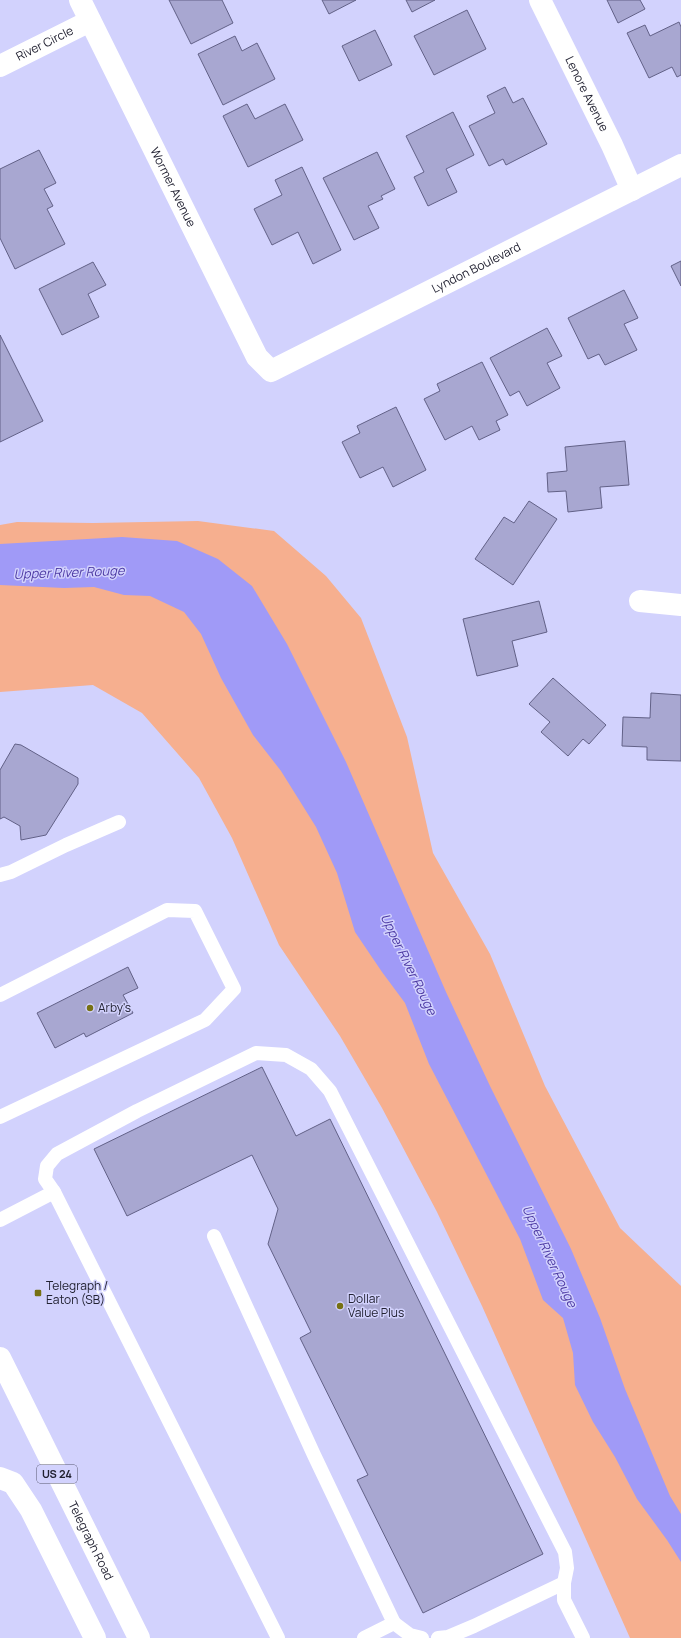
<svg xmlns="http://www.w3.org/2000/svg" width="681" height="1638" viewBox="0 0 681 1638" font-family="Manrope,sans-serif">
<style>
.green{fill:#f6af8f}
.water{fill:#a09af7}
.building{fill:#a8a7d1;stroke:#626187}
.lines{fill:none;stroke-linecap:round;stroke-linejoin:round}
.lane{stroke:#fff;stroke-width:14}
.street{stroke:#fff;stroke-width:22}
.primary{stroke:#fff;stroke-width:22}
.poi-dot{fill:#777113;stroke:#d2d2fd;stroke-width:1.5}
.labels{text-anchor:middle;stroke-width:3;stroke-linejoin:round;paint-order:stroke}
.shield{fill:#d2d2fd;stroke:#57576f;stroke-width:1}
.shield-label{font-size:11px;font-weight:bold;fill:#222232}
.street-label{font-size:12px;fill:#222232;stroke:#d2d2fd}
.poi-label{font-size:12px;fill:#222232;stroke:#d2d2fd;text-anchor:start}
.water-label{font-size:13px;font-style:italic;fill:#4d3aa4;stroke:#d2d2fd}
</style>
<rect width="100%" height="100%" fill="#d2d2fd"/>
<!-- green -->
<polygon class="green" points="198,521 274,531 326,576 361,618 407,737 433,853 490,954 545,1086 620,1228 681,1286 681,1638 630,1638 482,1306 437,1212 382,1108 340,1036 279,945 232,838 199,778 142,713 93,685 0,692 0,525 17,522 93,523"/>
<!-- water -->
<polygon class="water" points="122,537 177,541 218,559 252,586 287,644 346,762 446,992 490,1086 571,1249 600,1318 625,1389 670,1496 681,1514 681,1562 667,1540 637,1499 615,1457 593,1422 575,1385 573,1353 563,1318 543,1300 520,1239 429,1064 405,1003 382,972 355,932 337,873 316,827 281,771 253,735 221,678 201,634 184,612 150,596 124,595 94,587 64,588 0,585 0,544"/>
<!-- building -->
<g class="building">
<polygon points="169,0 222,0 233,23 191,44"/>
<polygon points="322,0 356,0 329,14"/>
<polygon points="406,0 435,0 412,12"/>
<polygon points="607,0 640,0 645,9 618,23"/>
<polygon points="467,10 486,49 434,75 414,36"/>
<polygon points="679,22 681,27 681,75 677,77 672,67 649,78 627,33 645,25 650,36"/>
<polygon points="375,30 392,65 359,81 342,46"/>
<polygon points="235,36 242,51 257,43 275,79 223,105 198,54"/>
<polygon points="505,87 513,103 523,98 547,144 506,165 503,159 489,166 469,126 495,113 487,96"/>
<polygon points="247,104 255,119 285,104 303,140 248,167 223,116"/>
<polygon points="453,112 474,155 446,169 457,192 428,206 414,177 424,172 406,136"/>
<polygon points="39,150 56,183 44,189 53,206 47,209 65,244 15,269 0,238 0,169"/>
<polygon points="377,152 395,189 381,196 383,199 368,206 379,228 354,240 323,178"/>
<polygon points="302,167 341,250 313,264 298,232 272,245 254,209 282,195 275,180"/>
<polygon points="681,261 681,286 671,266"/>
<polygon points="93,262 106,285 88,294 99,317 62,335 39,289"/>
<polygon points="624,290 638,318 624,324 637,350 605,365 599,354 588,359 568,318"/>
<polygon points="547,328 562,356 547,363 560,388 527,406 519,391 510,396 490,358"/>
<polygon points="0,335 43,421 0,442"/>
<polygon points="482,362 508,415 496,421 500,430 479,440 472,426 445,440 424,399 440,391 437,384"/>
<polygon points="396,407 426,470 393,487 383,467 360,478 342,442 360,433 357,426"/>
<polygon points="625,441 629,485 600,487 602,508 568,512 566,491 548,492 547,473 567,471 565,447"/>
<polygon points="529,501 557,519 513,585 475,559 504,517 514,523"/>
<polygon points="539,601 547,632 512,641 518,666 477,676 463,619"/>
<polygon points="553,678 606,725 589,744 583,739 568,756 541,732 550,722 529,704"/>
<polygon points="651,693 681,695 681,761 647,760 647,747 622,746 623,717 650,718"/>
<polygon points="15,744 21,745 78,778 78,784 46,835 21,840 20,826 4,817 0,819 0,770"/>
<polygon points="128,967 138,988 123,995 133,1013 86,1037 84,1033 55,1048 37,1013"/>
<polygon points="262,1067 296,1136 330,1119 543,1554 423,1613 357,1480 368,1475 300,1338 311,1332 268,1244 278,1209 252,1155 127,1216 94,1149"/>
</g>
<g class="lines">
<!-- lane -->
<g class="lane">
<polyline points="0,875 11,872 66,845 119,822"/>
<polyline points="0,995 167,910 195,911 234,989 205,1020 0,1117"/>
<polyline points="54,1192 45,1179 47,1166 57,1154 137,1111 256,1053 286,1055 311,1069 330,1091 565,1552 567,1568 564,1583 564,1600 583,1638"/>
<polyline points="0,1220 54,1192 278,1638"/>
<polyline points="214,1236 314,1455 394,1623 364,1638"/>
<polyline points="394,1623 410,1635 422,1638"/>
<polyline points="438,1638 448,1637 474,1626 564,1583"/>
</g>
<!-- street -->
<g class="street">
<path id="s1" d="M 80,0 L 257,357 L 271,371 L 681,165"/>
<path id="s2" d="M 540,0 L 612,145 L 632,190"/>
<path id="s3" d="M 0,66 L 90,21"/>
<polyline points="640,601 681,605"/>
</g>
<!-- primary -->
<g class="primary">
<path id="s4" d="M 0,1358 L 139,1638"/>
<polyline points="0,1478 13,1483 31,1510 95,1638"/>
</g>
</g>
<!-- markers -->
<g class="poi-dot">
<circle cx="90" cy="1008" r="4"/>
<rect x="34" y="1289" width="8" height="8" rx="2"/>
<circle cx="340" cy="1306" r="4"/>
</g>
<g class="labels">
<!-- shield labels -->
<rect class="shield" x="37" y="1465" width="40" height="18" rx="3"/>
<g class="shield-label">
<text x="57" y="1478">US 24</text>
</g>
<!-- street labels -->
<g class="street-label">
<text dy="4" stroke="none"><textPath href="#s3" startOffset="50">River Circle</textPath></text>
<text dy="4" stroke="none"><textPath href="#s2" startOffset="105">Lenore Avenue</textPath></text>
<text dy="4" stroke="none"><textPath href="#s1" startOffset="209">Wormer Avenue</textPath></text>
<text dy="4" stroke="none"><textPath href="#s1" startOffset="648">Lyndon Boulevard</textPath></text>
<text dy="4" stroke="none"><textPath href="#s4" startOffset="204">Telegraph Road</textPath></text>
</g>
<!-- poi labels -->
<g class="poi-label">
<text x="98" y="1012">Arby's</text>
<text x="46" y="1290">Telegraph /<tspan x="46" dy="14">Eaton (SB)</tspan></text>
<text x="348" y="1303">Dollar<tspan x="348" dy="14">Value Plus</tspan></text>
</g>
<!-- water labels -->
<g class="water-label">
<text transform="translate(69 572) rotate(-2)" y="5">Upper River Rouge</text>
<text transform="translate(409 964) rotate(64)" y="5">Upper River Rouge</text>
<text transform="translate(550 1256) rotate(65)" y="5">Upper River Rouge</text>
</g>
</g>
</svg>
